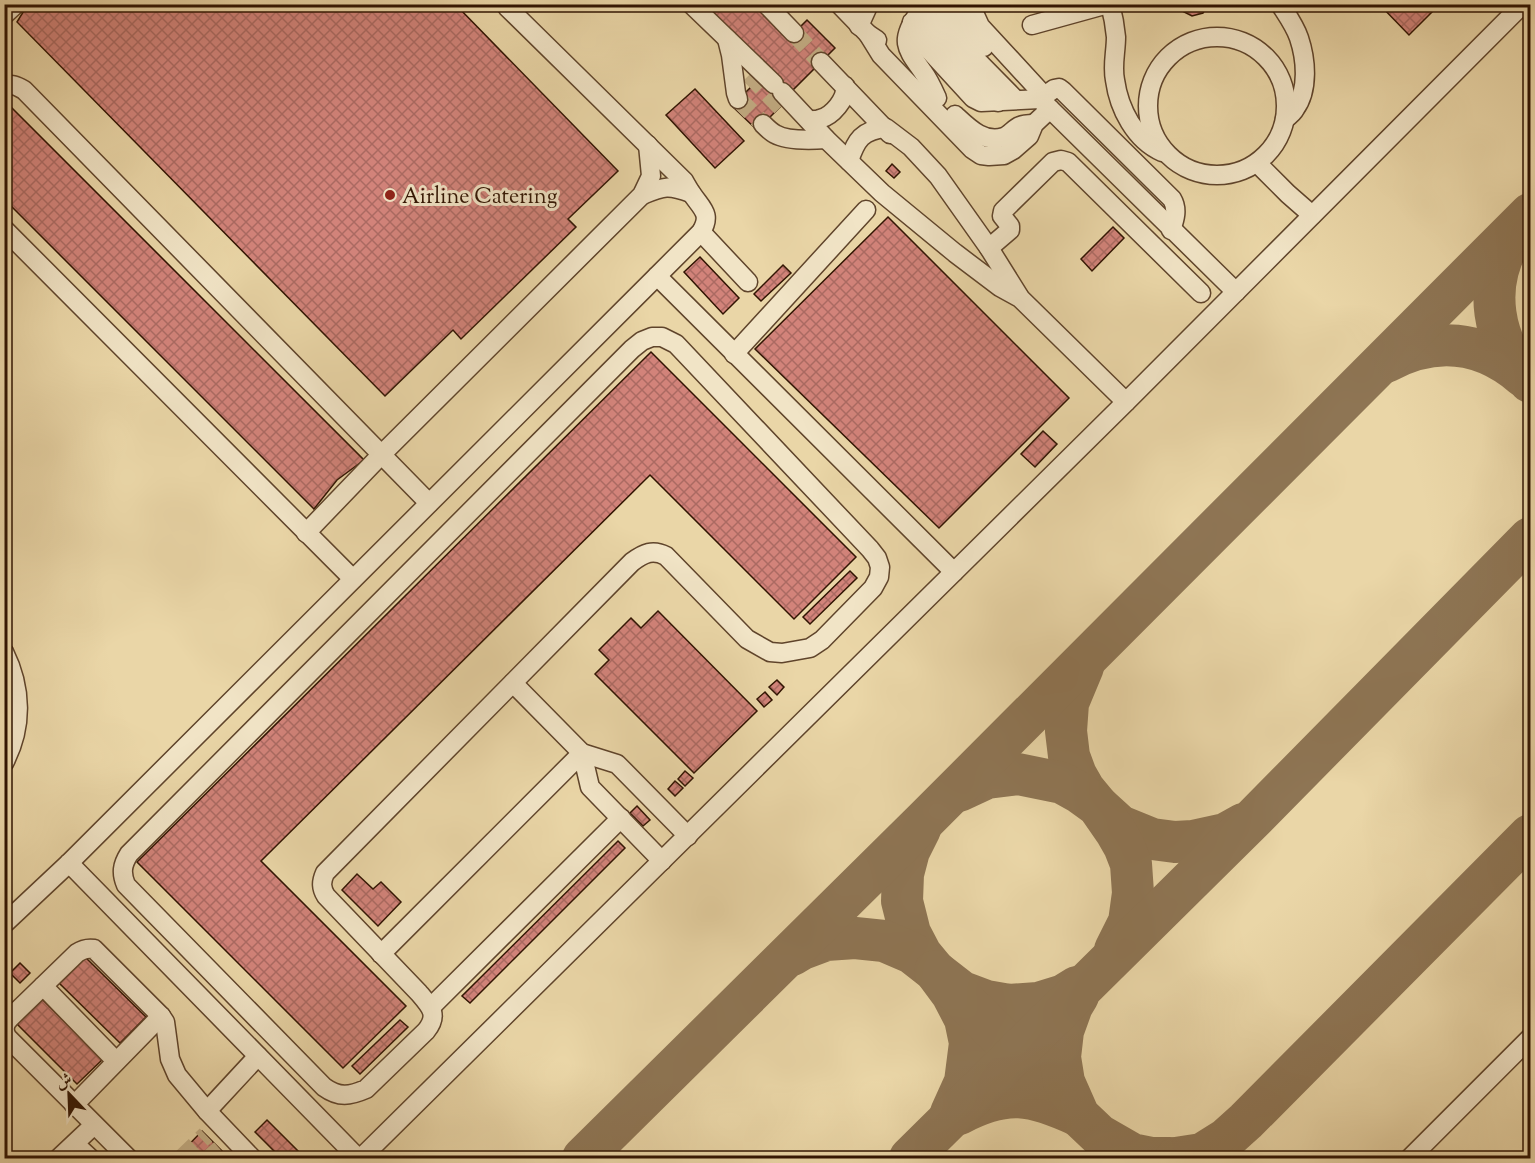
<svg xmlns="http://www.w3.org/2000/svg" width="1535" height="1163" viewBox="0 0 1535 1163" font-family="'Sorts Mill Goudy',Amiri,serif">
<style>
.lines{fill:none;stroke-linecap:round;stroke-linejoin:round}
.taxiway{stroke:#8e7554;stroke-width:42}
.building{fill:url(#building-cross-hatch);stroke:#311402;stroke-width:1.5}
.minor-tunnel{stroke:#c5af86;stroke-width:18;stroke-dasharray:18 9;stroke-linecap:butt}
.minor-casing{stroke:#5f442b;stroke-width:21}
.minor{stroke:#f1e4c6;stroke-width:18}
.poi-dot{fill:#8f2418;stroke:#f1e4c6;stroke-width:2}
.labels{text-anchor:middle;stroke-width:6;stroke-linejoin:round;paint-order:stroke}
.poi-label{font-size:22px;fill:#311402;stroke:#f1e4c6;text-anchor:start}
</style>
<defs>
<pattern id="building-cross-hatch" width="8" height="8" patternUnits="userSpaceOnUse" patternTransform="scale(1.5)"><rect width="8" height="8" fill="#d2837a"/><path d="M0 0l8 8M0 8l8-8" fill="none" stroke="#ab6a62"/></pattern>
</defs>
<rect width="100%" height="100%" fill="#ead6a7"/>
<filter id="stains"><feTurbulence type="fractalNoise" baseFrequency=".00333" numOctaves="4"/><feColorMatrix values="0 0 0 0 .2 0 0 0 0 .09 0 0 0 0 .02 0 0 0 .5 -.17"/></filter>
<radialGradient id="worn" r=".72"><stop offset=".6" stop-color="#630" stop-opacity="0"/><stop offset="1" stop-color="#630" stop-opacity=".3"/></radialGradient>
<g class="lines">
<!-- taxiway -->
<g class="taxiway">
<path d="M 1512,238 C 1482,286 1492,343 1530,382"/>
<path d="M 1386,362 C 1434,336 1481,340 1523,376"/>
<polyline points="1083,667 1068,703 1066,731 1069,756 1076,775 1084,789 1098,806 1120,826 1152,839 1175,842 1193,841 1225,834 1243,824"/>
<polyline points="959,791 987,778 1018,774 1062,783 1080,793 1098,806 1116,832 1124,846 1131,864 1133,893 1129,922 1115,950"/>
<polyline points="920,829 909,851 903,874 902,901 910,933 921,954 935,971 962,992 986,1001 1009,1005 1038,1003 1064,995 1077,987"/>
<polyline points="792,955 802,949 826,940 855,938 884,941 912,953 935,971 952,994 965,1019 970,1043 965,1082 951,1113"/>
<path d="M 935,971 L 1079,1116 C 1031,1094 1007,1089 959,1114"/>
<polyline points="1078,996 1072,1006 1063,1031 1060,1057 1064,1082 1079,1116 1099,1135 1132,1154 1152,1158 1170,1158"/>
<polyline points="583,1158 925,820 1530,214"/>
<polyline points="910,1158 1254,818 1530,538"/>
<polyline points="1176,1158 1202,1154 1226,1139 1246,1121 1530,835"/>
</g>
</g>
<!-- building -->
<g class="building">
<polygon points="28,4 455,4 618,171 568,219 576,227 461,339 453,330 385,396 17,22"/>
<polygon points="720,4 753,4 788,39 807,20 835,48 789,94 786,101 757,130 732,106 761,77 710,15"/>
<polygon points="1178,4 1209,4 1203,13 1192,16 1182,11"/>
<polygon points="1379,4 1440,4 1409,35"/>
<polygon points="695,89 744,141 715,168 666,115"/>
<polygon points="4,100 364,460 337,480 314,509 4,199"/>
<polygon points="892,164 900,172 894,178 886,171"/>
<polygon points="888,217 1069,398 939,528 755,349"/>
<polygon points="1113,227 1124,238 1092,271 1081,259"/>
<polygon points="700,257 739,298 723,314 684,272"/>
<polygon points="783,265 791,273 761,301 754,294"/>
<polygon points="651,352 856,557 794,619 650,475 261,861 406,1006 343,1068 137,862"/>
<polygon points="1043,431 1057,444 1035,467 1021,454"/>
<polygon points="850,571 857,578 810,624 803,617"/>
<polygon points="658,611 757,711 694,773 595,674 609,660 599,650 631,618 641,628"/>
<polygon points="777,680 784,687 777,695 769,687"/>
<polygon points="765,692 772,700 764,707 757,699"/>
<polygon points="685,771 693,778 685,786 678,779"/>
<polygon points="675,781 683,788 675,796 668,789"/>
<polygon points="637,806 650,820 643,826 630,813"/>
<polygon points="618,841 625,848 470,1003 462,996"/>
<polygon points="357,874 373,889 381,882 401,902 378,926 342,890"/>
<polygon points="84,956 146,1017 120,1043 58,982"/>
<polygon points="20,963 30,973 20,983 10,973"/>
<polygon points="41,998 103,1059 77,1084 16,1023"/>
<polygon points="400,1020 408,1027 360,1074 352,1066"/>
<polygon points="267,1120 301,1154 296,1158 281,1158 255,1132"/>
<polygon points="202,1131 229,1158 176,1158"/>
</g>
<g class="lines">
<!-- minor-tunnel -->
<g class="minor-tunnel">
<polyline points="794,33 821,62"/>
<polyline points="731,55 781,107"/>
<polyline points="738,99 763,124"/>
<polyline points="182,1158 206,1135"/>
<polyline points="210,1158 220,1149"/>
</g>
<!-- minor casing -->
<g class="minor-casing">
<g id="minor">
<polyline points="691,4 774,84"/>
<polyline points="766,4 794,33"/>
<polyline points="839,4 868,34 877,40"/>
<polyline points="943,4 946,18 954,37 1015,99"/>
<path d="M 956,4 C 961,22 971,34 984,47"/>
<polyline points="970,4 980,26 1039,90 1040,99 1236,292"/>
<path d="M 1110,4 C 1113,15 1115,26 1116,37 C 1116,52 1112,65 1115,80 C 1119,109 1135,140 1162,152"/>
<path d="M 1280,4 C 1287,15 1295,26 1299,38 C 1306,59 1309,90 1295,109 C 1293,113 1289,116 1285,119"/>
<polyline points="923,6 940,41 951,54 998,102"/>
<path d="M 507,7 L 684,181 C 687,186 689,190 692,194 C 702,209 712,214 701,232 L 657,276"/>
<polyline points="4,15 16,4"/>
<path d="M 916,17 C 899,43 908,50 923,72 C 929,80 933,89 937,98"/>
<path d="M 912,22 L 928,49 L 973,98 L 981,102 L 1040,99 L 1054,89 L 1059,88 L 1063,91 L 1172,199 C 1178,209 1175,219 1171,230"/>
<polyline points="1032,25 1108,4"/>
<polyline points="859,26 869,4"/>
<polyline points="868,34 881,55 972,149 981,155 989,156 1004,155 1013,150 1029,136 1034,124 1050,109"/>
<circle cx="1217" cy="106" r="69"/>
<polyline points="727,39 731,55 736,93 738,99"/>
<polyline points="821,62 890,134"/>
<path d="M 4,87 C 12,83 17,86 24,90 L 429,503"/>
<polyline points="782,92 826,139 882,193 955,253 1000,287 1020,298 1126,402"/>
<path d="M 955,115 C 968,127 984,144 1004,137 C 1010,135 1014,128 1020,126 C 1024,124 1030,124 1034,124"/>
<path d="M 810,121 C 811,120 818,120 820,119 C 832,116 847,99 845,86"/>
<path d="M 763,124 C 767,128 771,132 775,134 C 787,141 812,140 826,139"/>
<path d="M 849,161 C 856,140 862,130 886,128 L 911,147 L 938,176 L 989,248 L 1019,296"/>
<polyline points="1257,163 1288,194 1312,215"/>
<path d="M 642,195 C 665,186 668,185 691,193"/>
<polyline points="4,229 353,579"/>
<polyline points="701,232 748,282"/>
<polyline points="989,248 1010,230 1010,226 1002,216 1003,211 1053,162 1061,160 1068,162 1201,293"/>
<path d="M 652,337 L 662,337 L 676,344 L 870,549 L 877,558 L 880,567 L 879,577 L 873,588 L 822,640 L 810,648 L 782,653 L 770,652 L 747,639 L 666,556 C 653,549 644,553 632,562 L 325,873 C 321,882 321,888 326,896 L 419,993 C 431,1007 439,1015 426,1031 L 366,1089 C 350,1096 339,1098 324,1087 L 126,885 C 121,873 122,865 129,854 L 632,349 L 642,341 Z"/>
<polyline points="734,354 866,210"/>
<polyline points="306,533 381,455 642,195 651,176 648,145"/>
<path d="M 4,652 C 22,688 23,727 4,763"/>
<polyline points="513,683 582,753 617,764 688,836"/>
<polyline points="582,753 590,787 662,861"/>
<polyline points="69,863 358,1158"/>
<polyline points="4,924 69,863 657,276 954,572"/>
<polyline points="381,954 582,753"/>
<polyline points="43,986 116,1061"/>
<polyline points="431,1007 621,818"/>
<path d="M 4,1030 L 6,1023 L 10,1018 L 77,953 C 83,949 87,948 94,949 L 161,1016 L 165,1022 L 170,1059 L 177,1075 L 207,1111 L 252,1158"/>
<polyline points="4,1030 7,1037 128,1158"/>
<polyline points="74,1105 161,1016"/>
<polyline points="207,1111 258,1056"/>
<polyline points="75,1144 90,1158"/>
<polyline points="59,1158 94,1125"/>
<polyline points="361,1158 1126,402 1523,4"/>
<polyline points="1410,1158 1530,1038"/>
</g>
</g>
<!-- minor -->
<use href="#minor" class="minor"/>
</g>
<!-- markers -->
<circle class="poi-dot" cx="390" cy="195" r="6"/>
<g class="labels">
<!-- poi labels -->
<g class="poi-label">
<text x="402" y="203">Airline Catering</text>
</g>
</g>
<!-- margin -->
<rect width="1535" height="1163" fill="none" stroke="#ead6a7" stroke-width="24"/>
<rect x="6" y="6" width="1523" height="1151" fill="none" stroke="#311402" stroke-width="3"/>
<rect x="12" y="12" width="1511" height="1139" fill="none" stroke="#311402" stroke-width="1.5"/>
<!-- north arrow -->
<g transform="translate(69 1094) rotate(337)" stroke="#f1e4c6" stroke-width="4.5" paint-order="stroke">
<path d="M0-4.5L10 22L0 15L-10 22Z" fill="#311402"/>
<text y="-9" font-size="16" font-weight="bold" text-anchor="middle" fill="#311402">ش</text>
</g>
<rect width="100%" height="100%" filter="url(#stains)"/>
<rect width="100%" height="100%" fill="url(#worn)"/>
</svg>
